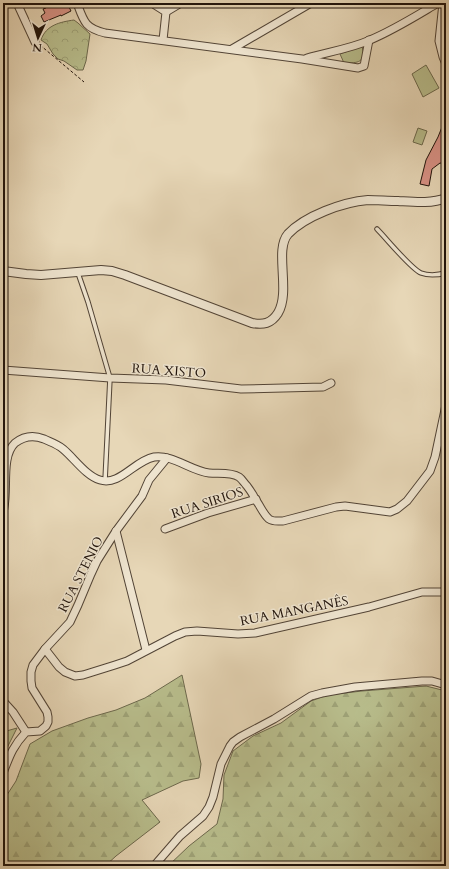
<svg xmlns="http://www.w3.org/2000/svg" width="449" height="869" viewBox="0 0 449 869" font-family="Cardo,serif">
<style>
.forest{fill:url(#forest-firs);stroke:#6c684c}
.park{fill:url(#park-crowns);stroke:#6c684c}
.pitch{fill:#b8bd8c;stroke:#6c684c}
.building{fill:#d99286;stroke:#20130b}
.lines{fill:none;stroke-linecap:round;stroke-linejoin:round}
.service-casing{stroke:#524436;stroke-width:5.5}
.minor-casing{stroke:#524436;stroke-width:9}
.tertiary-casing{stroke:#524436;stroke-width:10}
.path{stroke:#20130b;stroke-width:1;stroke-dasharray:3 2;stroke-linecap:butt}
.service{stroke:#efe5d0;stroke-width:3.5}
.minor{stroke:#efe5d0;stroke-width:7}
.tertiary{stroke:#efe5d0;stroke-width:8}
.labels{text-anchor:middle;stroke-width:3;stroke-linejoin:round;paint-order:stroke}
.street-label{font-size:13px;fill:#20130b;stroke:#efe5d0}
</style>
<defs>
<pattern id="forest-firs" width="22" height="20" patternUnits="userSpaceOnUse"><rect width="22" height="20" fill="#b8bd8c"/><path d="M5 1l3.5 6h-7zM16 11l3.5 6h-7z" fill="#9ea277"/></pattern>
<pattern id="park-crowns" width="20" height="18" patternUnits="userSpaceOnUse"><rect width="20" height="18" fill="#b8bd8c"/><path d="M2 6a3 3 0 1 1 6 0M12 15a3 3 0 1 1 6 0" fill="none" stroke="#9ea277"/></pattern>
</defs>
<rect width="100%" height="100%" fill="#e7d7b7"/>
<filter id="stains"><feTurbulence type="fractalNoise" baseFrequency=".005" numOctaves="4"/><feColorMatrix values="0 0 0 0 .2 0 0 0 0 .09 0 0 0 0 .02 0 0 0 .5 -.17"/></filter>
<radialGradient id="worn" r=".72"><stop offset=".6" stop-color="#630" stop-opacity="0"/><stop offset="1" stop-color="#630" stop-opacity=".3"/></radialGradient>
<!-- forest -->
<g class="forest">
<polygon points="182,675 201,764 199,778 183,781 142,800 160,822 116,856 105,866 3,866 3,801 16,781 30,744 52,731 88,718 116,710 145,698"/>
<polygon points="426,686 446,691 446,866 168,866 189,846 217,824 223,799 224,775 233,751 253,736 281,723 311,701 328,695 362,691"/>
<polygon points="17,728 6,750 3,762 3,732"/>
</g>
<!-- park -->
<path class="park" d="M 74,20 L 78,23 L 90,34 L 86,61 L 83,70 L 77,70 L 64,61 L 58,59 L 53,54 L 47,44 L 41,40 C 46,25 60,22 74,20 Z"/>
<!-- pitch -->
<g class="pitch">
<path d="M 362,46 C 366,63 358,63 344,63 L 340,54 Z"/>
<polygon points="426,65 439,88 423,97 412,74"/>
<polygon points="418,128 427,131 422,145 413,142"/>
</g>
<!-- building -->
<g class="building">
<polygon points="44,3 67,3 71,11 61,16 61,15 44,22 41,16 45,13 43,9 46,8"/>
<polygon points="446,117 446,164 440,163 432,169 429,186 420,184 426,160 438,137"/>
</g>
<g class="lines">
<!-- service casing -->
<g class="service-casing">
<g id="service">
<path d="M 377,229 C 386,238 411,269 421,273 C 429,276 438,275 446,273"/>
<polyline points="78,273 88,302 110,378 105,481"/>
</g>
</g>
<!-- minor casing -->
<g class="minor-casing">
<g id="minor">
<polyline points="17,3 35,42"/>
<path d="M 77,3 C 84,22 85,28 105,33 L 302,59 L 358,68 L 364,66 L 369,40"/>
<polyline points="154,3 155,5 166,12 163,40"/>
<polyline points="443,3 439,41 443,57 446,64"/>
<polyline points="166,12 181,3"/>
<polyline points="232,49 311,3"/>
<path d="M 307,58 C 327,52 350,49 370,40 C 394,30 416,16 438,3"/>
<polyline points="3,370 110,378 166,380 241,389 323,387 331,383"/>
<path d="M 3,512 C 9,492 0,457 15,443 C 24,436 34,435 44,439 C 50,442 57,444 63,449 C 74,458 86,476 100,480 C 120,486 134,461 154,457 C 172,454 191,471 209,473 C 218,474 231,472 239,477 C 242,479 244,483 247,486 C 250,490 253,494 255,499 C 260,505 263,514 269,519 C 273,522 278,521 283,521 L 336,507 L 345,506 L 390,512 L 397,509 L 407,501 L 430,471 L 435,457 L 446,405"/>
<polyline points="165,529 208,513 256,499"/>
<polyline points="116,531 146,650"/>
<polyline points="45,649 59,667 65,672 75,676 83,675 115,665 127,661 175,636 185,632 197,631 238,634 255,633 369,607 422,592 446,592"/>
<polyline points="3,701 13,712 26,732"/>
<path d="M 3,773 C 10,755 13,746 26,732 L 40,731 L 46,726 L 48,722 L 48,717 L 47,712 L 32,688 L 31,681 L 31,672 L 33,665 L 45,649 L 70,622 L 78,605 L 91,574 L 97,561 L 116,531 L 142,496 L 149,480 L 167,458"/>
<polyline points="154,866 180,836 203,816 209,807 213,797 221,764 230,746 233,742 240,737 274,719 311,696 322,693 355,687 422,681 432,681 446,685"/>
</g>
</g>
<!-- tertiary casing -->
<g class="tertiary-casing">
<path id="tertiary" d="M 3,271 L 26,274 L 41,275 L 101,270 L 112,271 L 125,275 L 252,323 C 263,325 271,324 278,313 C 291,291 274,250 288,234 C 305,216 343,202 368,200 C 378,200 388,201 398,201 C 414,202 431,204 446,198"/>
</g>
<!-- path -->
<polyline class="path" points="40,45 84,82"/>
<!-- service -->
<use href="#service" class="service"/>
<!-- minor -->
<use href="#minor" class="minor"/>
<!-- tertiary -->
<use href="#tertiary" class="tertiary"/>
</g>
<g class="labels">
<!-- street labels -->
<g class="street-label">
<text transform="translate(169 370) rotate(4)" y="5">RUA XISTO</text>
<text transform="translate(207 502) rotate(-18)" y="5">RUA SIRIOS</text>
<text transform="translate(80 574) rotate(-63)" y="5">RUA STENIO</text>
<text transform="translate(294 610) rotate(-11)" y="5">RUA MANGANÊS</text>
</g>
</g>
<!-- margin -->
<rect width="449" height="869" fill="none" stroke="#e7d7b7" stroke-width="16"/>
<rect x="4" y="4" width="441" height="861" fill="none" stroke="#20130b" stroke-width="2"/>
<rect x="8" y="8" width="433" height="853" fill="none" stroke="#20130b"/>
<!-- north arrow -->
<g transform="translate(38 38) rotate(184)" stroke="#efe5d0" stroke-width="3" paint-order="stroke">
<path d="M0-3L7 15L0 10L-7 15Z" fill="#20130b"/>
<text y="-6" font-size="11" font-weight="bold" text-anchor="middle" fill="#20130b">N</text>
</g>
<rect width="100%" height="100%" filter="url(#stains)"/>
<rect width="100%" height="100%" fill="url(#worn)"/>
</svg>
